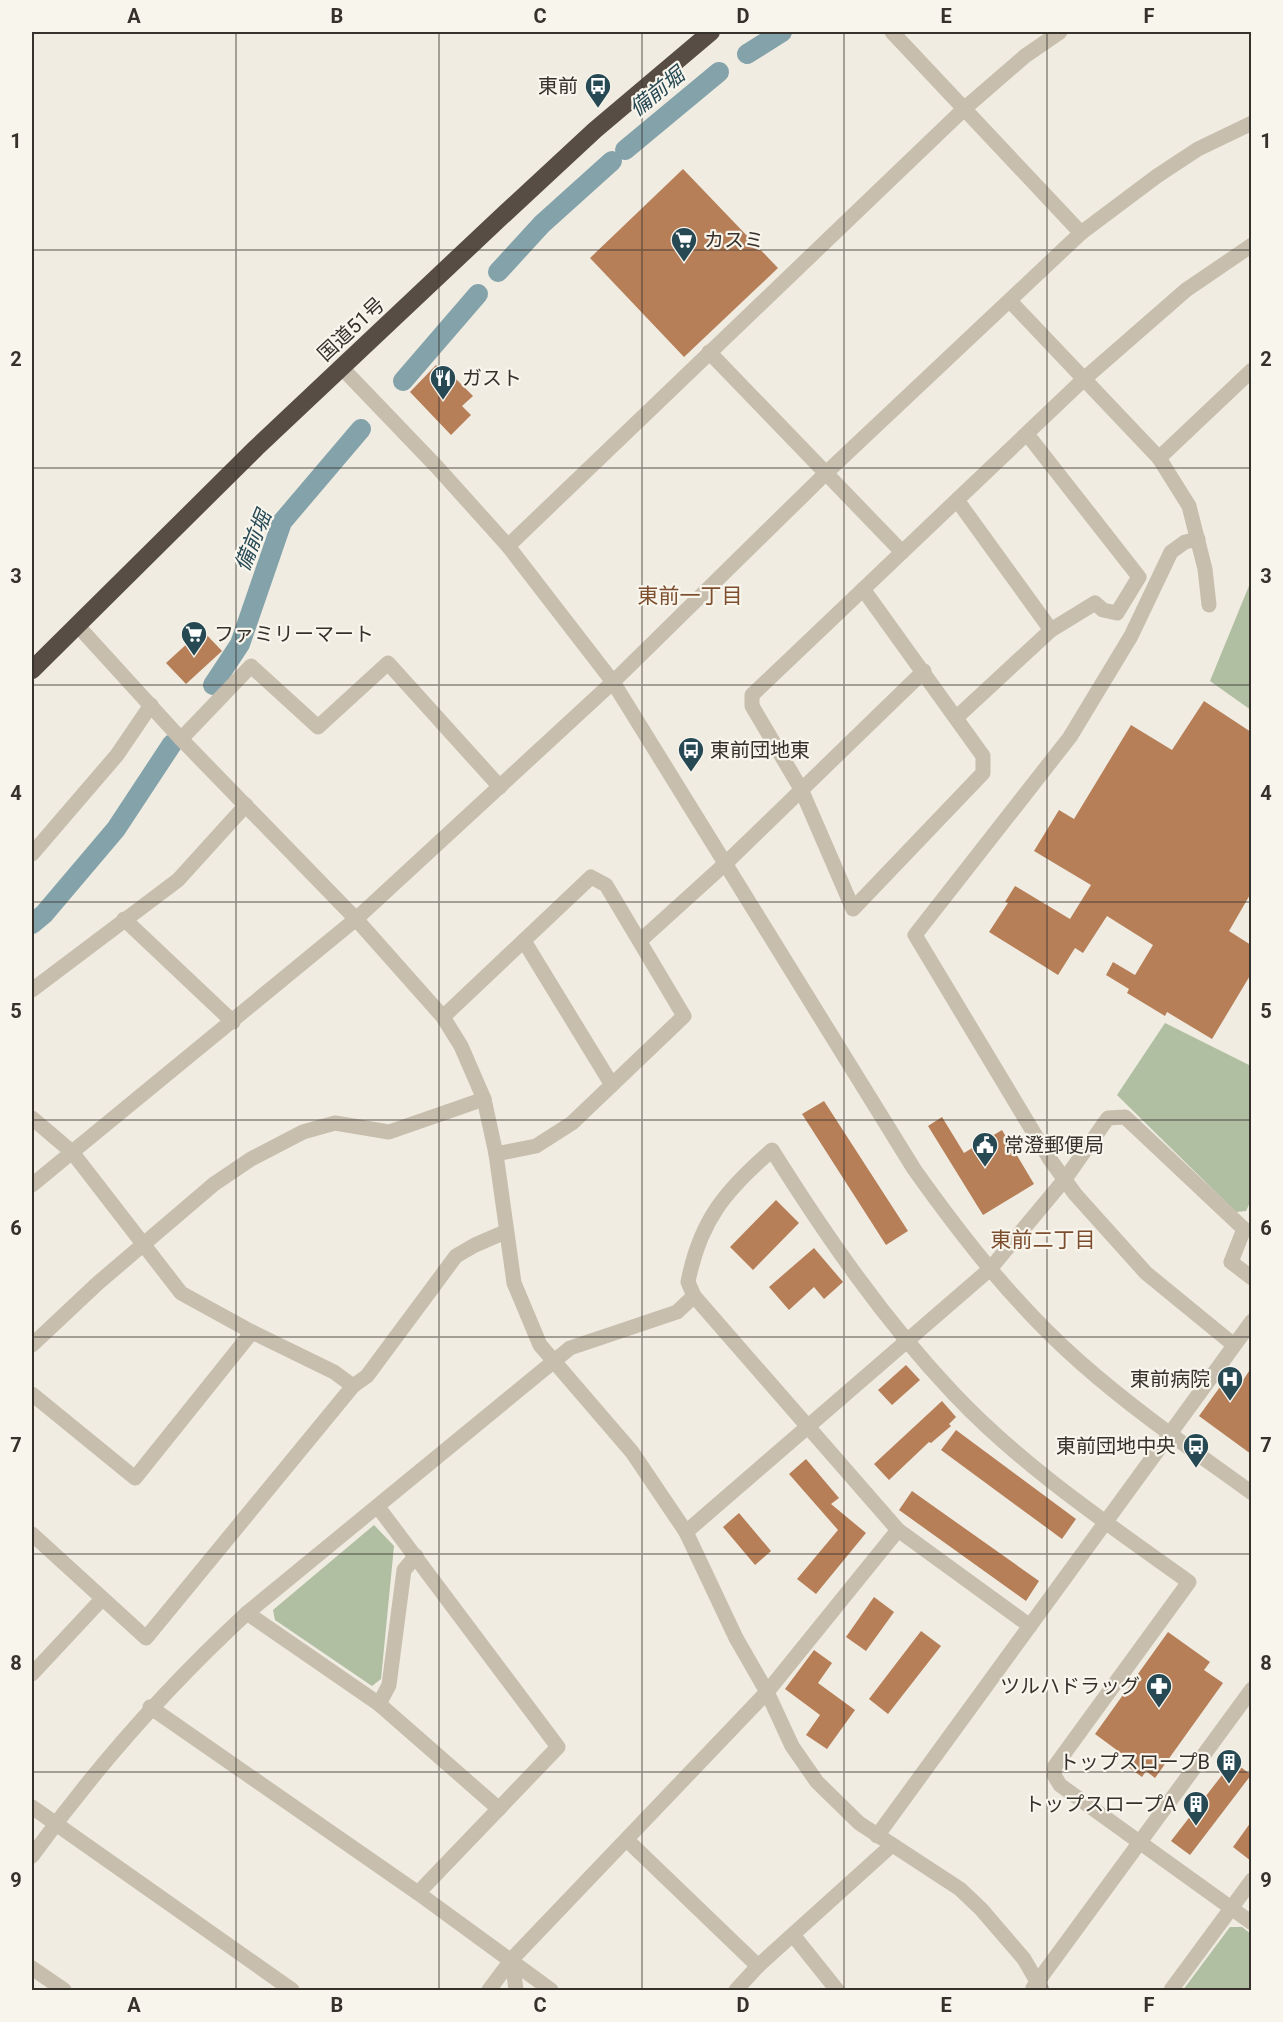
<svg xmlns="http://www.w3.org/2000/svg" width="1283" height="2022" viewBox="0 0 1283 2022" font-family="Roboto,'Noto Sans JP',sans-serif">
<style>
.green{fill:#b0bea2}
.lines{fill:none;stroke-linecap:round;stroke-linejoin:round}
.canal{stroke:#83a2aa;stroke-width:20}
.building{fill:#b77f58}
.minor{stroke:#c7beae;stroke-width:15}
.highway{stroke:#574d44;stroke-width:18}
.grid{fill:none;stroke:#37312b;stroke-width:1.5;stroke-opacity:0.55}
.labels{text-anchor:middle;stroke-width:4.5;stroke-linejoin:round;paint-order:stroke}
.poi-label{font-size:20px;fill:#37312b;stroke:#f8f5ed;text-anchor:end}
.street-label{font-size:20px;fill:#37312b;stroke:#f8f5ed}
.water-label{font-size:21px;font-style:italic;fill:#264954;stroke:#f8f5ed}
.neighbourhood-label{font-size:21px;fill:#7c4e2e;stroke:#f8f5ed}
.neatline{fill:none;stroke:#37312b;stroke-width:2}
.grid-label{font-size:20px;text-anchor:middle;font-weight:bold;fill:#37312b}
</style>
<rect width="100%" height="100%" fill="#f0ece1"/>
<!-- green -->
<g class="green">
<polygon points="1251,581 1252,709 1251,710 1210,681"/>
<polygon points="1165,1023 1251,1066 1252,1198 1246,1211 1236,1212 1117,1095"/>
<polygon points="374,1525 394,1546 381,1679 372,1686 275,1620 273,1610"/>
<polygon points="1230,1927 1242,1927 1251,1934 1251,1990 1183,1990"/>
</g>
<g class="lines">
<!-- canal -->
<g class="canal">
<polyline points="747,54 782,32"/>
<polyline points="625,150 719,72"/>
<polyline points="498,272 542,224 612,161"/>
<polyline points="403,381 478,294"/>
<polyline points="213,685 240,644 282,522 361,429"/>
<polyline points="32,924 44,914 116,829 172,744"/>
</g>
</g>
<!-- building -->
<g class="building">
<polygon points="683,169 778,268 684,357 590,258"/>
<polygon points="436,365 442,371 445,368 473,396 462,406 471,415 451,435 410,392"/>
<polygon points="202,630 222,651 186,684 166,663"/>
<polygon points="1204,701 1251,732 1251,893 1229,931 1251,945 1251,974 1212,1039 1167,1012 1165,1016 1127,993 1129,989 1106,975 1113,962 1135,975 1153,945 1107,916 1083,953 1075,948 1058,975 989,932 1008,903 1005,902 1015,886 1070,919 1091,885 1034,851 1059,810 1074,819 1131,725 1172,750"/>
<polygon points="824,1101 908,1231 886,1245 802,1114"/>
<polygon points="942,1117 964,1153 1002,1130 1034,1184 983,1215 928,1126"/>
<polygon points="776,1200 799,1223 753,1270 730,1247"/>
<polygon points="814,1248 843,1282 824,1299 814,1287 789,1310 769,1287"/>
<polygon points="906,1365 920,1380 892,1405 878,1390"/>
<polygon points="1251,1368 1251,1454 1199,1416 1230,1373 1242,1382"/>
<polygon points="942,1401 956,1417 949,1424 951,1426 931,1443 929,1442 889,1480 874,1464"/>
<polygon points="956,1430 1076,1519 1062,1539 941,1450"/>
<polygon points="806,1459 839,1498 831,1504 866,1533 816,1594 797,1579 838,1530 789,1474"/>
<polygon points="912,1491 1039,1581 1026,1601 899,1510"/>
<polygon points="739,1513 771,1551 755,1565 723,1527"/>
<polygon points="874,1597 894,1612 866,1651 846,1637"/>
<polygon points="921,1631 941,1646 888,1714 869,1699"/>
<polygon points="1168,1632 1210,1662 1204,1670 1223,1683 1155,1778 1146,1771 1142,1777 1124,1764 1129,1759 1095,1734"/>
<polygon points="814,1650 832,1663 818,1683 855,1710 827,1749 806,1735 820,1715 785,1689"/>
<polygon points="1233,1761 1251,1775 1190,1855 1171,1841"/>
<polygon points="1251,1822 1251,1861 1233,1847"/>
</g>
<g class="lines">
<!-- minor -->
<g class="minor">
<polyline points="892,32 1081,233"/>
<polyline points="1010,301 1159,458 1189,506 1205,569 1209,605"/>
<polyline points="709,352 902,552"/>
<path d="M 343,369 L 437,467 L 508,546 L 613,682 L 914,1169 C 963,1238 1017,1307 1081,1363 C 1134,1410 1194,1451 1252,1493"/>
<polyline points="1159,458 1252,370"/>
<polyline points="957,500 1051,630"/>
<polyline points="1198,539 1185,542 1171,552 1131,636 1070,737 915,935 1049,1158 1075,1194 1146,1273 1234,1345"/>
<polyline points="508,546 965,108 1025,56 1060,32"/>
<polyline points="863,589 983,756 983,773 853,909 801,789 752,706 752,695 1084,379 1186,290 1252,245"/>
<polyline points="77,625 181,739 356,919 443,1017 461,1046 484,1099 496,1154 514,1283 540,1345 632,1452 686,1532 736,1638 767,1692 792,1746 817,1782 859,1823 960,1889 981,1909 1024,1959 1042,1990"/>
<polyline points="957,717 1051,630 1095,603 1103,610 1117,613 1139,577 1027,434"/>
<polyline points="181,739 251,666 318,727 388,663 500,787"/>
<polyline points="32,854 117,755 151,705"/>
<polyline points="124,919 233,1022"/>
<polyline points="641,940 726,863 924,671"/>
<polyline points="524,941 612,1085"/>
<polyline points="32,990 178,880 246,805"/>
<polyline points="443,1017 591,877 606,885 684,1016 572,1123 536,1146 496,1154"/>
<polyline points="32,1118 72,1152 181,1293 252,1332 334,1372 353,1386 146,1638 32,1534"/>
<polyline points="32,1185 356,919 613,682 826,473 1081,233 1157,176 1198,149 1252,123"/>
<polyline points="32,1345 98,1283 214,1184 251,1159 303,1132 335,1123 389,1132 484,1099"/>
<polyline points="353,1386 367,1376 456,1256 475,1245 505,1232"/>
<polyline points="32,1394 135,1478 252,1332"/>
<polyline points="378,1507 558,1747 418,1893"/>
<polyline points="686,1532 990,1269 1065,1179 1108,1118 1125,1117 1244,1229 1231,1262 1252,1278"/>
<polyline points="247,1613 379,1704 499,1809"/>
<path d="M 1030,1626 L 898,1530 L 694,1296 L 688,1282 C 700,1220 726,1190 772,1150 C 826,1236 884,1320 954,1394 C 1023,1467 1108,1524 1189,1582 L 1055,1766 L 1054,1775 L 1060,1785 L 1252,1923"/>
<polyline points="32,1674 102,1599"/>
<polyline points="379,1704 389,1685 404,1570 416,1556"/>
<polyline points="150,1707 418,1893 551,1990"/>
<polyline points="32,1807 292,1990"/>
<polyline points="877,1836 1252,1321"/>
<polyline points="628,1841 758,1966"/>
<path d="M 32,1856 C 96,1767 167,1687 247,1613 L 570,1348 L 677,1312 L 694,1296"/>
<polyline points="793,1935 837,1990"/>
<polyline points="512,1959 516,1990"/>
<polyline points="32,1968 64,1990"/>
<polyline points="1033,1988 1252,1689"/>
<polyline points="489,1990 512,1959 767,1692 898,1530"/>
<polyline points="736,1990 758,1966 892,1845"/>
<polyline points="1171,1990 1252,1880"/>
</g>
<!-- highway -->
<polyline class="highway" points="32,670 256,448 499,219 595,130 711,32"/>
</g>
<!-- grid -->
<path class="grid" d="M 236,32 L 236,1990M 439,32 L 439,1990M 642,32 L 642,1990M 844,32 L 844,1990M 1047,32 L 1047,1990M 32,250 L 1252,250M 32,468 L 1252,468M 32,685 L 1252,685M 32,902 L 1252,902M 32,1120 L 1252,1120M 32,1337 L 1252,1337M 32,1554 L 1252,1554M 32,1772 L 1252,1772"/>
<!-- icons -->
<defs>
<g id="bus-pin" transform="scale(1.35)"><path d="M0 17L-7.5 6A9.5 9.5 0 1 1 7.5 6Z" fill="#264954" stroke="#f8f5ed"/><path d="M-5-6H5V4H4V6H2V4H-2V6H-4V4H-5ZM-3.5-4V0h7V-4ZM-3.5 1.2v1.5H-2V1.2ZM2 1.2v1.5H3.5V1.2Z" fill="#fff"/></g>
<g id="supermarket-pin" transform="scale(1.35)"><path d="M0 17L-7.5 6A9.5 9.5 0 1 1 7.5 6Z" fill="#264954" stroke="#f8f5ed"/><path d="M-6-5.5h2.5l.6 2H6L4.5 2H-2.5L-4.4-4H-6ZM-1.5 3.2a1.3 1.3 0 1 0 .1 0ZM3 3.2a1.3 1.3 0 1 0 .1 0Z" fill="#fff"/></g>
<g id="restaurant-pin" transform="scale(1.35)"><path d="M0 17L-7.5 6A9.5 9.5 0 1 1 7.5 6Z" fill="#264954" stroke="#f8f5ed"/><path d="M-5-6h1v4h1v-4h1v4h1v-4h1v5L-1.5 .5V6h-2V.5L-5-1ZM5-6V6H3V1.5H1.5Q1.5-4 5-6Z" fill="#fff"/></g>
<g id="civic-pin" transform="scale(1.35)"><path d="M0 17L-7.5 6A9.5 9.5 0 1 1 7.5 6Z" fill="#264954" stroke="#f8f5ed"/><path d="M-.6-6.5H3V-4.5H.6V-3L4-1V1h2V6H-6V1h2V-1L-.6-3ZM-1.2 2.5V6h2.4V2.5Z" fill="#fff"/></g>
<g id="hospital-pin" transform="scale(1.35)"><path d="M0 17L-7.5 6A9.5 9.5 0 1 1 7.5 6Z" fill="#264954" stroke="#f8f5ed"/><path d="M-5-5h3v3.5h4V-5h3V5h-3V1.5h-4V5h-3Z" fill="#fff"/></g>
<g id="pharmacy-pin" transform="scale(1.35)"><path d="M0 17L-7.5 6A9.5 9.5 0 1 1 7.5 6Z" fill="#264954" stroke="#f8f5ed"/><path d="M-2-6h4v4h4v4h-4v4h-4v-4h-4v-4h4Z" fill="#fff"/></g>
<g id="building-pin" transform="scale(1.35)"><path d="M0 17L-7.5 6A9.5 9.5 0 1 1 7.5 6Z" fill="#264954" stroke="#f8f5ed"/><path d="M-4-6H4V6H1V3H-1V6H-4ZM-2.5-4.3h1.7v1.8h-1.7ZM.8-4.3h1.7v1.8H.8ZM-2.5-1h1.7V.8h-1.7ZM.8-1h1.7V.8H.8Z" fill="#fff"/></g>
</defs>
<g fill-rule="evenodd">
<use href="#bus-pin" x="598" y="86"/>
<use href="#supermarket-pin" x="684" y="240"/>
<use href="#restaurant-pin" x="443" y="378"/>
<use href="#supermarket-pin" x="194" y="634"/>
<use href="#bus-pin" x="691" y="750"/>
<use href="#civic-pin" x="985" y="1145"/>
<use href="#hospital-pin" x="1230" y="1379"/>
<use href="#bus-pin" x="1196" y="1446"/>
<use href="#pharmacy-pin" x="1159" y="1686"/>
<use href="#building-pin" x="1229" y="1762"/>
<use href="#building-pin" x="1196" y="1804"/>
</g>
<g class="labels">
<!-- poi labels -->
<g class="poi-label">
<text x="578" y="93">東前</text>
<text x="704" y="247" text-anchor="start">カスミ</text>
<text x="462" y="385" text-anchor="start">ガスト</text>
<text x="214" y="641" text-anchor="start">ファミリーマート</text>
<text x="710" y="757" text-anchor="start">東前団地東</text>
<text x="1004" y="1152" text-anchor="start">常澄郵便局</text>
<text x="1210" y="1386">東前病院</text>
<text x="1176" y="1453">東前団地中央</text>
<text x="1140" y="1693">ツルハドラッグ</text>
<text x="1210" y="1769">トップスロープB</text>
<text x="1176" y="1811">トップスロープA</text>
</g>
<!-- street labels -->
<g class="street-label">
<text transform="translate(351 329) rotate(-43)" y="7">国道51号</text>
</g>
<!-- water labels -->
<g class="water-label">
<text transform="translate(657 92) rotate(-39)" y="7">備前堀</text>
<text transform="translate(253 541) rotate(-68)" y="7">備前堀</text>
</g>
<!-- neighbourhood labels -->
<g class="neighbourhood-label">
<text x="690" y="603">東前一丁目</text>
<text x="1043" y="1247">東前二丁目</text>
</g>
</g>
<!-- border -->
<rect width="1283" height="2022" fill="none" stroke="#f8f5ed" stroke-width="66"/>
<rect x="33" y="33" width="1217" height="1956" class="neatline"/>
<g class="grid-label">
<text x="134" y="23">A</text>
<text x="337" y="23">B</text>
<text x="540" y="23">C</text>
<text x="743" y="23">D</text>
<text x="946" y="23">E</text>
<text x="1149" y="23">F</text>
<text x="16" y="148">1</text>
<text x="1266" y="148">1</text>
<text x="16" y="366">2</text>
<text x="1266" y="366">2</text>
<text x="16" y="583">3</text>
<text x="1266" y="583">3</text>
<text x="16" y="800">4</text>
<text x="1266" y="800">4</text>
<text x="16" y="1018">5</text>
<text x="1266" y="1018">5</text>
<text x="16" y="1235">6</text>
<text x="1266" y="1235">6</text>
<text x="16" y="1452">7</text>
<text x="1266" y="1452">7</text>
<text x="16" y="1670">8</text>
<text x="1266" y="1670">8</text>
<text x="16" y="1887">9</text>
<text x="1266" y="1887">9</text>
<text x="134" y="2012">A</text>
<text x="337" y="2012">B</text>
<text x="540" y="2012">C</text>
<text x="743" y="2012">D</text>
<text x="946" y="2012">E</text>
<text x="1149" y="2012">F</text>
</g>
</svg>
